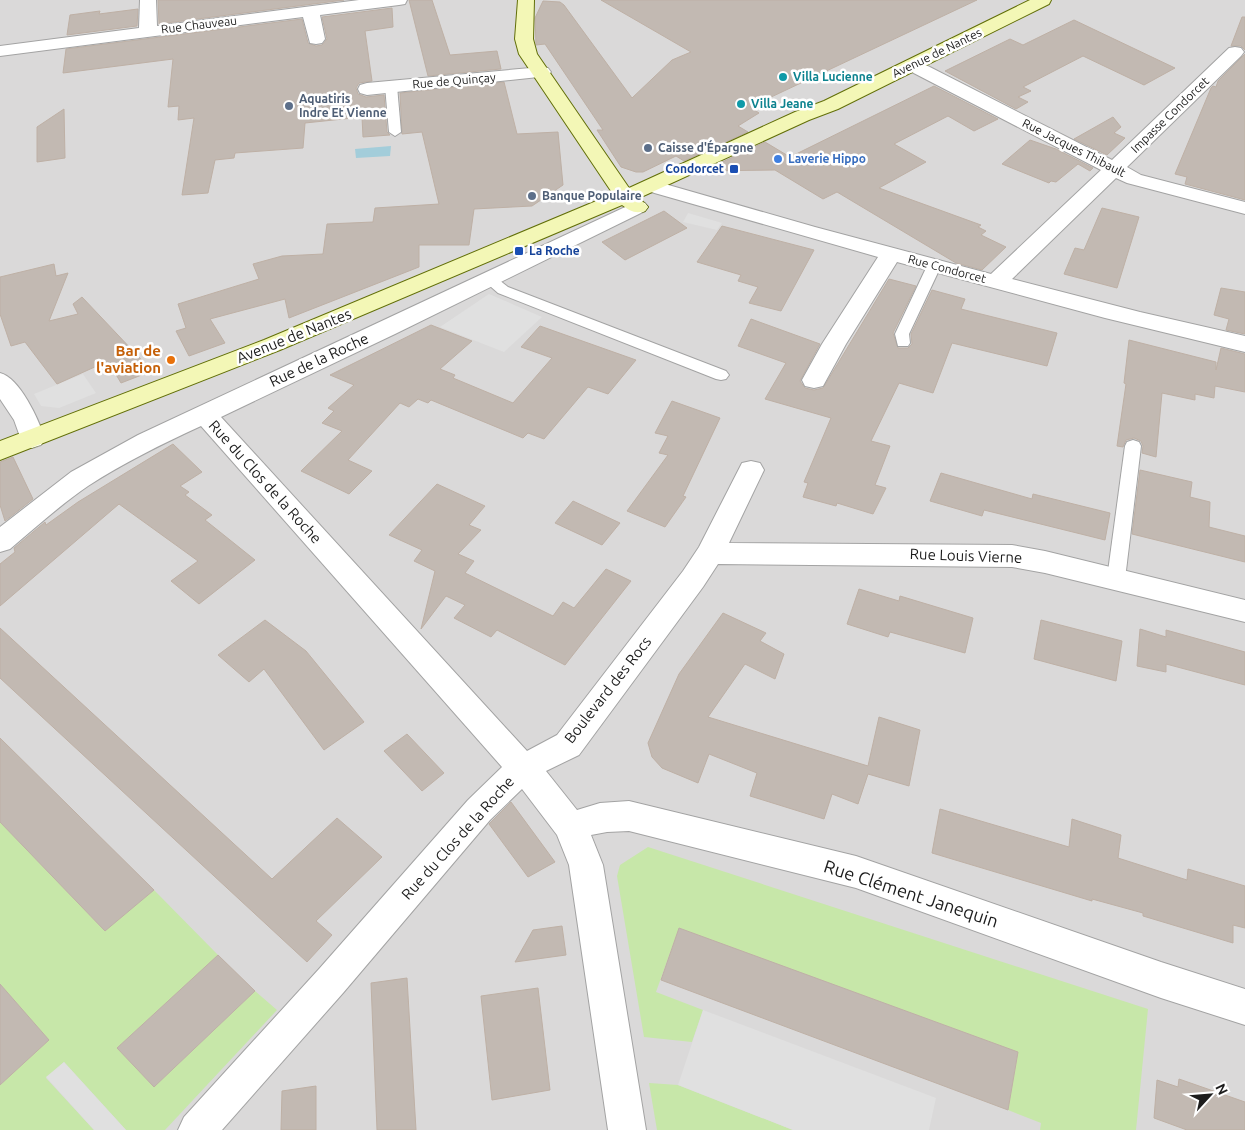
<svg xmlns="http://www.w3.org/2000/svg" width="1245" height="1130" viewBox="0 0 1245 1130" font-family="Ubuntu,sans-serif">
<style>
.residential{fill:#dad9d9}
.grass{fill:#c7e7a9}
.parking{fill:#e0e0e0}
.water{fill:#a3cdda}
.building{fill:#c2b9b2;stroke:#beb0a5}
.lines{fill:none;stroke-linecap:round;stroke-linejoin:round}
.lane-casing{stroke:#a3a3a3;stroke-width:2}
.street-casing{stroke:#a3a3a3;stroke-width:2}
.secondary-casing{stroke:#626f08;stroke-width:2}
.lane{fill:#fff;fill-rule:evenodd}
.street{fill:#fff;fill-rule:evenodd}
.secondary{fill:#f3f7b6;fill-rule:evenodd}
.culture-dot{fill:#0f9aa8;stroke:#fff;stroke-width:2}
.service-dot{fill:#5c6f8a;stroke:#fff;stroke-width:2}
.shop-dot{fill:#3f7fe0;stroke:#fff;stroke-width:2}
.transit-dot{fill:#1a4fb4;stroke:#fff;stroke-width:2}
.food-dot{fill:#e8710a;stroke:#fff;stroke-width:2}
.labels{text-anchor:middle;stroke-width:5;stroke-linejoin:round;paint-order:stroke}
.far-street-label{font-size:12px;fill:#1c1c1c;stroke:#fff}
.far-culture-label{font-size:12px;font-weight:bold;fill:#0d838f;stroke:#fff;text-anchor:start}
.far-service-label{font-size:12px;font-weight:bold;fill:#4e5e75;stroke:#fff;text-anchor:start}
.far-shop-label{font-size:12px;font-weight:bold;fill:#366cbe;stroke:#fff;text-anchor:start}
.far-transit-label{font-size:12px;font-weight:bold;fill:#164399;stroke:#fff;text-anchor:end}
.street-label{font-size:15px;fill:#1c1c1c;stroke:#fff}
.food-label{font-size:15px;font-weight:bold;fill:#c56008;stroke:#fff;text-anchor:end}
.near-street-label{font-size:18px;fill:#1c1c1c;stroke:#fff}
</style>
<rect width="100%" height="100%" fill="#edeae2"/>
<!-- residential -->
<rect class="residential" x="0" y="0" width="1245" height="1130"/>
<!-- grass -->
<g class="grass">
<polygon points="0,822 105,931 154,890 218,955 117,1048 154,1087 255,991 277,1010 165,1130 126,1130 64,1062 46,1078 94,1130 0,1130 0,1085 49,1040 0,984"/>
<polygon points="648,847 1148,1009 1136,1130 1040,1130 1041,1123 1008,1110 1018,1052 679,928 656,992 703,1010 692,1042 644,1037 617,876 620,865"/>
<polygon points="649,1083 678,1085 793,1130 657,1130"/>
</g>
<!-- parking -->
<g class="parking">
<polygon points="688,213 722,223 717,230 683,222"/>
<polygon points="489,294 542,317 504,352 440,327"/>
<polygon points="83,374 96,393 59,408 41,406 34,394"/>
<polygon points="703,1010 936,1098 929,1130 793,1130 678,1085"/>
<polygon points="64,1062 126,1130 94,1130 46,1077"/>
</g>
<!-- water -->
<polygon class="water" points="391,146 390,156 356,158 355,149"/>
<!-- building -->
<g class="building">
<polygon points="158,0 344,0 159,24"/>
<polygon points="409,0 432,0 450,55 497,51 501,69 428,76"/>
<polygon points="601,0 977,0 750,107 759,113 738,126 748,132 684,161 676,156 643,172 636,172 621,167 597,130 603,130 545,44 536,45 535,18 543,1 560,2 564,5 632,98 672,60 691,52"/>
<polygon points="392,8 393,27 365,31 372,81 359,83 356,88 358,94 366,97 384,95 387,132 390,135 363,137 362,117 305,123 303,148 235,153 234,158 215,160 208,193 182,195 194,118 178,120 179,106 168,107 173,59 63,73 66,49 302,19 308,43 316,46 322,45 327,39 322,17"/>
<polygon points="138,9 137,26 67,35 70,15 100,11 99,14"/>
<polygon points="1242,17 1245,17 1245,50 1241,46 1231,46"/>
<polygon points="1074,20 1175,68 1144,85 1083,56 1023,87 1031,91 1018,97 1028,102 1016,109 945,71 1010,39 1023,45"/>
<polygon points="1245,54 1245,200 1185,184 1187,177 1175,174 1211,88 1213,86 1216,87 1218,81"/>
<polygon points="504,82 517,134 558,132 563,185 532,206 474,209 469,245 419,245 419,267 289,318 285,299 210,319 225,343 189,356 176,331 186,328 178,304 259,279 253,264 282,256 323,254 327,224 373,222 375,208 439,204 422,132 402,134 400,93"/>
<polygon points="934,86 998,119 974,131 948,116 894,144 926,162 879,188 981,225 978,227 986,231 981,235 1006,247 982,270 956,263 837,192 823,199 775,170 703,171 765,142 790,157"/>
<polygon points="64,109 65,158 37,162 37,127"/>
<polygon points="1113,117 1121,127 1114,133 1125,138 1107,155 1074,139"/>
<polygon points="1030,140 1056,149 1093,168 1090,171 1078,164 1056,182 1051,181 1049,183 1002,164"/>
<polygon points="1102,208 1139,217 1117,288 1064,274 1075,248 1084,250"/>
<polygon points="664,211 687,228 625,260 602,242"/>
<polygon points="722,226 814,250 781,311 749,303 758,287 738,281 741,275 697,262"/>
<polygon points="54,264 56,276 68,273 49,321 78,314 73,304 82,297 152,371 121,383 108,361 57,384 25,342 11,346 0,314 0,277"/>
<polygon points="889,279 916,286 893,333 898,348 908,348 912,344 911,334 932,290 965,299 961,309 1057,333 1047,366 952,343 933,393 899,383 871,441 890,446 875,485 886,488 873,514 837,503 836,506 803,497 808,483 804,482 831,418 765,399 786,363 738,346 751,319 820,344 800,381 805,388 814,390 823,388"/>
<polygon points="1221,288 1245,292 1245,334 1226,330 1229,319 1214,315"/>
<polygon points="431,325 472,341 440,369 455,375 453,378 513,403 552,358 521,347 540,326 636,360 608,394 588,387 544,439 528,433 523,438 431,400 428,403 418,399 409,407 400,403 348,460 372,471 349,494 301,471 342,431 322,423 334,411 328,408 354,385 330,375"/>
<polygon points="1129,340 1216,362 1216,370 1221,348 1245,354 1245,392 1215,386 1214,398 1195,394 1195,400 1162,393 1156,457 1142,453 1143,446 1141,441 1134,438 1126,440 1123,447 1117,446 1126,384 1124,383"/>
<polygon points="672,401 720,418 683,496 686,497 665,527 627,511 668,455 659,453 668,436 655,433"/>
<polygon points="173,444 202,472 180,486 189,492 185,495 212,515 205,520 255,560 199,604 171,581 198,561 119,504 0,606 0,564 15,552 14,548 45,522 46,525 78,502"/>
<polygon points="13,457 33,499 5,521 0,505 0,462"/>
<polygon points="1140,470 1192,482 1190,497 1210,502 1209,527 1245,536 1245,562 1132,534"/>
<polygon points="941,473 1032,499 1033,494 1110,513 1105,540 984,510 982,516 930,501"/>
<polygon points="437,484 485,506 469,525 481,530 458,554 474,561 465,573 553,616 563,602 574,608 606,569 631,581 565,665 497,630 491,637 454,618 465,605 446,596 421,629 435,571 414,561 422,550 389,535"/>
<polygon points="573,501 620,523 602,545 555,523"/>
<polygon points="859,589 899,601 900,596 973,618 965,653 890,632 888,637 847,624"/>
<polygon points="723,613 766,633 760,641 784,654 775,679 745,664 708,717 868,766 879,717 920,730 909,786 868,774 858,804 832,794 824,819 750,796 757,773 709,754 698,783 662,768 652,757 648,743 679,674"/>
<polygon points="265,620 306,651 364,722 324,750 264,669 249,682 218,655"/>
<polygon points="1041,620 1122,641 1116,681 1034,659"/>
<polygon points="0,628 272,879 337,818 382,857 316,921 332,935 307,962 0,678"/>
<polygon points="1140,629 1166,637 1166,630 1245,652 1245,685 1166,664 1166,672 1137,666"/>
<polygon points="407,734 444,773 422,791 384,751"/>
<polygon points="0,738 154,890 105,931 0,822"/>
<polygon points="511,802 555,862 528,877 489,824"/>
<polygon points="940,809 1069,847 1072,819 1121,835 1118,858 1187,880 1188,869 1245,886 1245,928 1233,925 1233,943 1143,916 1143,913 1092,899 1092,901 932,853"/>
<polygon points="562,926 566,955 515,962 533,930"/>
<polygon points="679,928 1018,1052 1008,1110 661,980"/>
<polygon points="218,955 255,991 154,1087 117,1048"/>
<polygon points="407,978 416,1130 377,1130 371,983"/>
<polygon points="0,984 49,1040 0,1085"/>
<polygon points="538,988 550,1090 492,1100 481,996"/>
<polygon points="1179,1079 1245,1102 1245,1130 1187,1130 1154,1118 1157,1080 1178,1087"/>
<polygon points="316,1086 316,1130 281,1130 282,1091"/>
</g>
<g class="lines">
<!-- lane casing -->
<g class="lane-casing">
<g id="lane">
<polygon points="391,82 397,86 401,132 395,136 389,132 385,86"/>
<polygon points="934,262 939,263 941,266 909,334 910,343 908,346 898,346 895,334 927,266 929,263"/>
<polygon points="489,275 494,276 508,287 726,371 729,375 726,379 721,380 716,379 498,293 482,279 484,276"/>
<polygon points="1133,440 1139,442 1141,446 1125,579 1122,584 1116,586 1110,584 1107,579 1125,446 1127,442"/>
</g>
</g>
<!-- street casing -->
<g class="street-casing">
<g id="street">
<polygon points="140,0 156,0 157,26 359,0 407,0 405,4 399,5 320,15 325,39 322,43 316,44 310,43 303,17 0,56 0,46 139,28"/>
<polygon points="1235,47 1241,48 1244,52 1241,56 1127,167 1141,175 1245,202 1245,214 1127,183 1116,178 1012,279 1140,312 1245,336 1245,352 1105,318 897,262 846,344 823,386 814,388 805,386 802,380 822,344 878,257 644,190 641,186 644,182 651,180 658,182 815,227 991,274 1101,170 906,69 903,65 906,61 912,60 918,61 1112,160 1229,48"/>
<polygon points="542,67 548,68 551,72 548,76 367,95 360,93 358,89 360,85 367,83"/>
<path d="M 638,201 L 645,203 L 648,207 L 645,211 L 395,334 L 221,417 L 527,751 L 557,735 L 683,571 L 699,547 L 742,463 L 751,461 L 760,463 L 764,470 L 729,543 L 1012,545 L 1045,551 L 1245,600 L 1245,622 L 1045,573 L 1012,567 L 718,564 L 703,587 L 579,755 L 546,771 L 577,810 L 600,803 L 629,801 L 856,856 L 1161,962 L 1245,989 L 1245,1025 L 1161,998 L 856,888 L 629,831 L 607,832 L 591,835 L 603,865 L 646,1130 L 608,1130 L 569,865 L 557,835 L 522,789 L 490,820 L 343,993 L 222,1130 L 178,1130 L 184,1117 L 319,969 L 468,800 L 502,767 L 201,426 C 162,444 123,463 88,486 C 60,505 35,528 10,549 L 0,552 L 0,527 L 71,472 L 138,435 Z"/>
<path d="M 0,373 C 20,378 39,420 45,439 L 41,445 L 32,448 L 23,445 L 14,420 L 0,399 Z"/>
</g>
</g>
<!-- secondary casing -->
<g class="secondary-casing">
<path id="secondary" d="M 518,0 L 534,0 L 533,39 L 537,54 L 629,188 L 795,112 L 824,101 L 1030,0 L 1051,0 L 1049,4 L 838,109 L 809,120 L 639,198 L 648,207 L 645,211 C 635,214 630,211 622,205 L 280,350 L 0,460 L 0,441 L 264,340 L 613,194 L 519,54 L 515,39 Z"/>
</g>
<!-- lane -->
<use href="#lane" class="lane"/>
<!-- street -->
<use href="#street" class="street"/>
<!-- secondary -->
<use href="#secondary" class="secondary"/>
</g>
<!-- markers -->
<g class="culture-dot">
<circle cx="783" cy="77" r="5"/>
<circle cx="741" cy="104" r="5"/>
</g>
<g class="service-dot">
<circle cx="289" cy="106" r="5"/>
<circle cx="648" cy="148" r="5"/>
<circle cx="532" cy="196" r="5"/>
</g>
<circle class="shop-dot" cx="778" cy="159" r="5"/>
<g class="transit-dot">
<rect x="729" y="164" width="10" height="10" rx="2.5"/>
<rect x="514" y="246" width="10" height="10" rx="2.5"/>
</g>
<circle class="food-dot" cx="171" cy="360" r="5"/>
<g class="labels">
<!-- far-street labels -->
<g class="far-street-label">
<text transform="translate(199 25) rotate(-7)" y="4">Rue Chauveau</text>
<text transform="translate(937 53) rotate(-26)" y="4">Avenue de Nantes</text>
<text transform="translate(454 81) rotate(-5)" y="4">Rue de Quinçay</text>
<text transform="translate(1170 115) rotate(-44)" y="4">Impasse Condorcet</text>
<text transform="translate(1074 148) rotate(27)" y="4">Rue Jacques Thibault</text>
<text transform="translate(947 269) rotate(15)" y="4">Rue Condorcet</text>
</g>
<!-- far-culture labels -->
<g class="far-culture-label">
<text x="793" y="81">Villa Lucienne</text>
<text x="751" y="108">Villa Jeane</text>
</g>
<!-- far-service labels -->
<g class="far-service-label">
<text x="299" y="103">Aquatiris<tspan x="299" dy="14">Indre Et Vienne</tspan></text>
<text x="658" y="152">Caisse d'Épargne</text>
<text x="542" y="200">Banque Populaire</text>
</g>
<!-- far-shop labels -->
<g class="far-shop-label">
<text x="788" y="163">Laverie Hippo</text>
</g>
<!-- far-transit labels -->
<g class="far-transit-label">
<text x="724" y="173">Condorcet</text>
<text x="529" y="255" text-anchor="start">La Roche</text>
</g>
<!-- street labels -->
<g class="street-label">
<text transform="translate(294 336) rotate(-22)" y="5">Avenue de Nantes</text>
<text transform="translate(319 360) rotate(-25)" y="5">Rue de la Roche</text>
<text transform="translate(265 482) rotate(48)" y="5">Rue du Clos de la Roche</text>
<text transform="translate(966 556) rotate(2)" y="5">Rue Louis Vierne</text>
<text transform="translate(608 690) rotate(-52)" y="5">Boulevard des Rocs</text>
<text transform="translate(458 838) rotate(-48)" y="5">Rue du Clos de la Roche</text>
</g>
<!-- food labels -->
<g class="food-label">
<text x="161" y="356">Bar de<tspan x="161" dy="17">l'aviation</tspan></text>
</g>
<!-- near-street labels -->
<g class="near-street-label">
<text transform="translate(911 894) rotate(18)" y="6">Rue Clément Janequin</text>
</g>
</g>
<!-- north arrow -->
<g transform="translate(1210 1095) rotate(64)" stroke="#ffffff" stroke-width="4" paint-order="stroke">
<path d="M0-4L9 19L0 12L-9 19Z" fill="#1c1c1c"/>
<text y="-8" font-size="14" font-weight="bold" text-anchor="middle" fill="#1c1c1c">N</text>
</g>
</svg>
